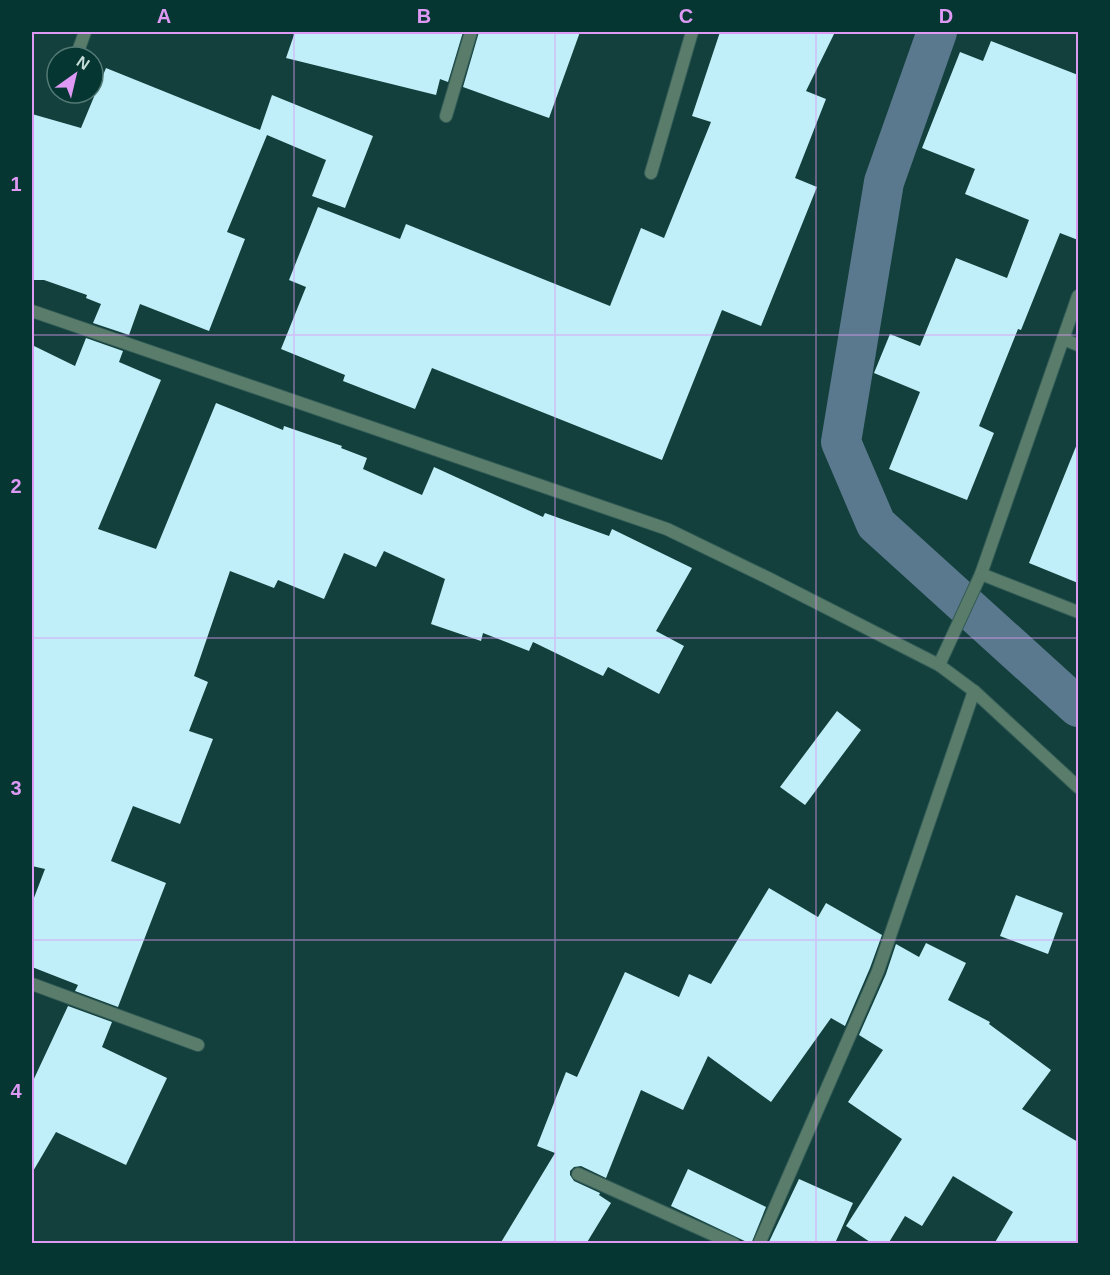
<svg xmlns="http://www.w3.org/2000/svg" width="1110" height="1275" viewBox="0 0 1110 1275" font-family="Helvetica,sans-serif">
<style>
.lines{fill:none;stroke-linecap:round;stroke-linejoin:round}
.canal{stroke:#5a798e;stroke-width:40}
.building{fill:#c1eff9}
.minor-casing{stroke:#335c58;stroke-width:14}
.minor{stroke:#5a7c6a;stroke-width:12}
.grid{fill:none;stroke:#dd99f4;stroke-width:1.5;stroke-opacity:0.55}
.neatline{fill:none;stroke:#dd99f4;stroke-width:2}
.grid-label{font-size:20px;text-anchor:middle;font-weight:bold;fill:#dd99f4}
</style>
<rect width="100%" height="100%" fill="#13403c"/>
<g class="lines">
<!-- canal -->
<polyline class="canal" points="937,32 884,182 841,442 876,524 1078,707"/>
</g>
<!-- building -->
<g class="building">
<polygon points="295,32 463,32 448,82 440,79 436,95 286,58"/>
<polygon points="479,32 580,32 549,118 463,87"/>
<polygon points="720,32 835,32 806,91 826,99 795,178 817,187 761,326 722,310 662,460 432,368 415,409 343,381 345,375 281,349 306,287 289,280 318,207 400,239 406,224 610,306 641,228 664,238 711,122 692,116"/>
<polygon points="991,41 1078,75 1078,240 1060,233 1021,330 1018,329 979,426 994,433 967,500 889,469 920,392 874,373 890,334 920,346 956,258 1007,278 1029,220 965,194 975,169 922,148 960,52 983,61"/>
<polygon points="106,68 260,130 272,95 373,136 345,208 312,196 326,160 267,135 227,232 245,239 209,331 140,304 129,335 93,323 101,304 86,298 87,295 44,280 32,280 32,114 81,128"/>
<polygon points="86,338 123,351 119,362 161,380 98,529 156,549 216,403 283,430 284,426 342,446 341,448 367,458 363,469 422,495 434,467 543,517 545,513 609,536 612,529 692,568 656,631 684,646 659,694 608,667 603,676 533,642 529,651 483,633 481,641 431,624 445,579 384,551 376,567 344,553 324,599 278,580 274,588 230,571 194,676 208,682 189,731 213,739 180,824 133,806 111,861 166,883 118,1007 75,991 78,985 32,967 32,903 45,869 32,866 32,345 75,366"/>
<polygon points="1077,444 1078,444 1078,583 1029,563"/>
<polygon points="837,711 861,730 805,805 780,787"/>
<polygon points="769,888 818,917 826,903 882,935 870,968 845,1026 831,1018 771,1102 708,1056 683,1110 641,1090 606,1178 581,1166 574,1167 570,1171 570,1175 574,1181 600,1193 599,1195 611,1203 586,1244 500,1244 555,1153 537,1146 566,1072 577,1077 625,972 679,997 689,974 711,984"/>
<polygon points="1016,895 1063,913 1048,954 1000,936"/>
<polygon points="926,943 966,963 948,1000 990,1022 989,1024 1051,1070 1022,1109 1078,1142 1078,1244 994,1244 1013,1212 953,1176 922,1226 905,1216 888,1244 873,1244 846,1226 902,1139 848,1102 883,1050 859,1035 886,974 896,944 919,957"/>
<polygon points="68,1006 112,1022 102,1047 167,1078 126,1165 56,1132 32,1173 32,1083"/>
<polygon points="688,1169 766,1207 751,1244 671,1206"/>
<polygon points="799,1179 853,1203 836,1241 841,1244 768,1244"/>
</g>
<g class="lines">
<!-- minor casing -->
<g class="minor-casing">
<g id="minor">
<polyline points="76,57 85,32"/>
<polyline points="446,116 471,32"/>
<polyline points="651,173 692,32"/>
<polyline points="32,311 667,529 768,578 939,665 974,691 1078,787"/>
<polyline points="1063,339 1078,345"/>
<polyline points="981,574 1078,612"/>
<polyline points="939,665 981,574 1078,296"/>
<polyline points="32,984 198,1045"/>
<polyline points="578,1174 734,1244"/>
<polyline points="759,1244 878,971 974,691"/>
</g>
</g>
<!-- minor -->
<use href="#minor" class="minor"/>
</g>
<!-- grid -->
<path class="grid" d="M 294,32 L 294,1244M 555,32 L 555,1244M 816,32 L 816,1244M 32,335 L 1078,335M 32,638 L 1078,638M 32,940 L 1078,940"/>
<!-- border -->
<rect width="1110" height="1275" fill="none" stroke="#063631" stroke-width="66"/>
<!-- north arrow -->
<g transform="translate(75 75) rotate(34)"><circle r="28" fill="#063631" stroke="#537974" stroke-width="1.5"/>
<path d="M0-4.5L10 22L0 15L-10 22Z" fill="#dd99f4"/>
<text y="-9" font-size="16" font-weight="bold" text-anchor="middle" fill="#c6ddd9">N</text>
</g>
<rect x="33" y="33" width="1044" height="1209" class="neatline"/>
<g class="grid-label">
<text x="164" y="23">A</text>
<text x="424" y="23">B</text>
<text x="686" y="23">C</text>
<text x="946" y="23">D</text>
<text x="16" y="191">1</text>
<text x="16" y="493">2</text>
<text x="16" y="795">3</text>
<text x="16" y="1098">4</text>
</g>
</svg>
